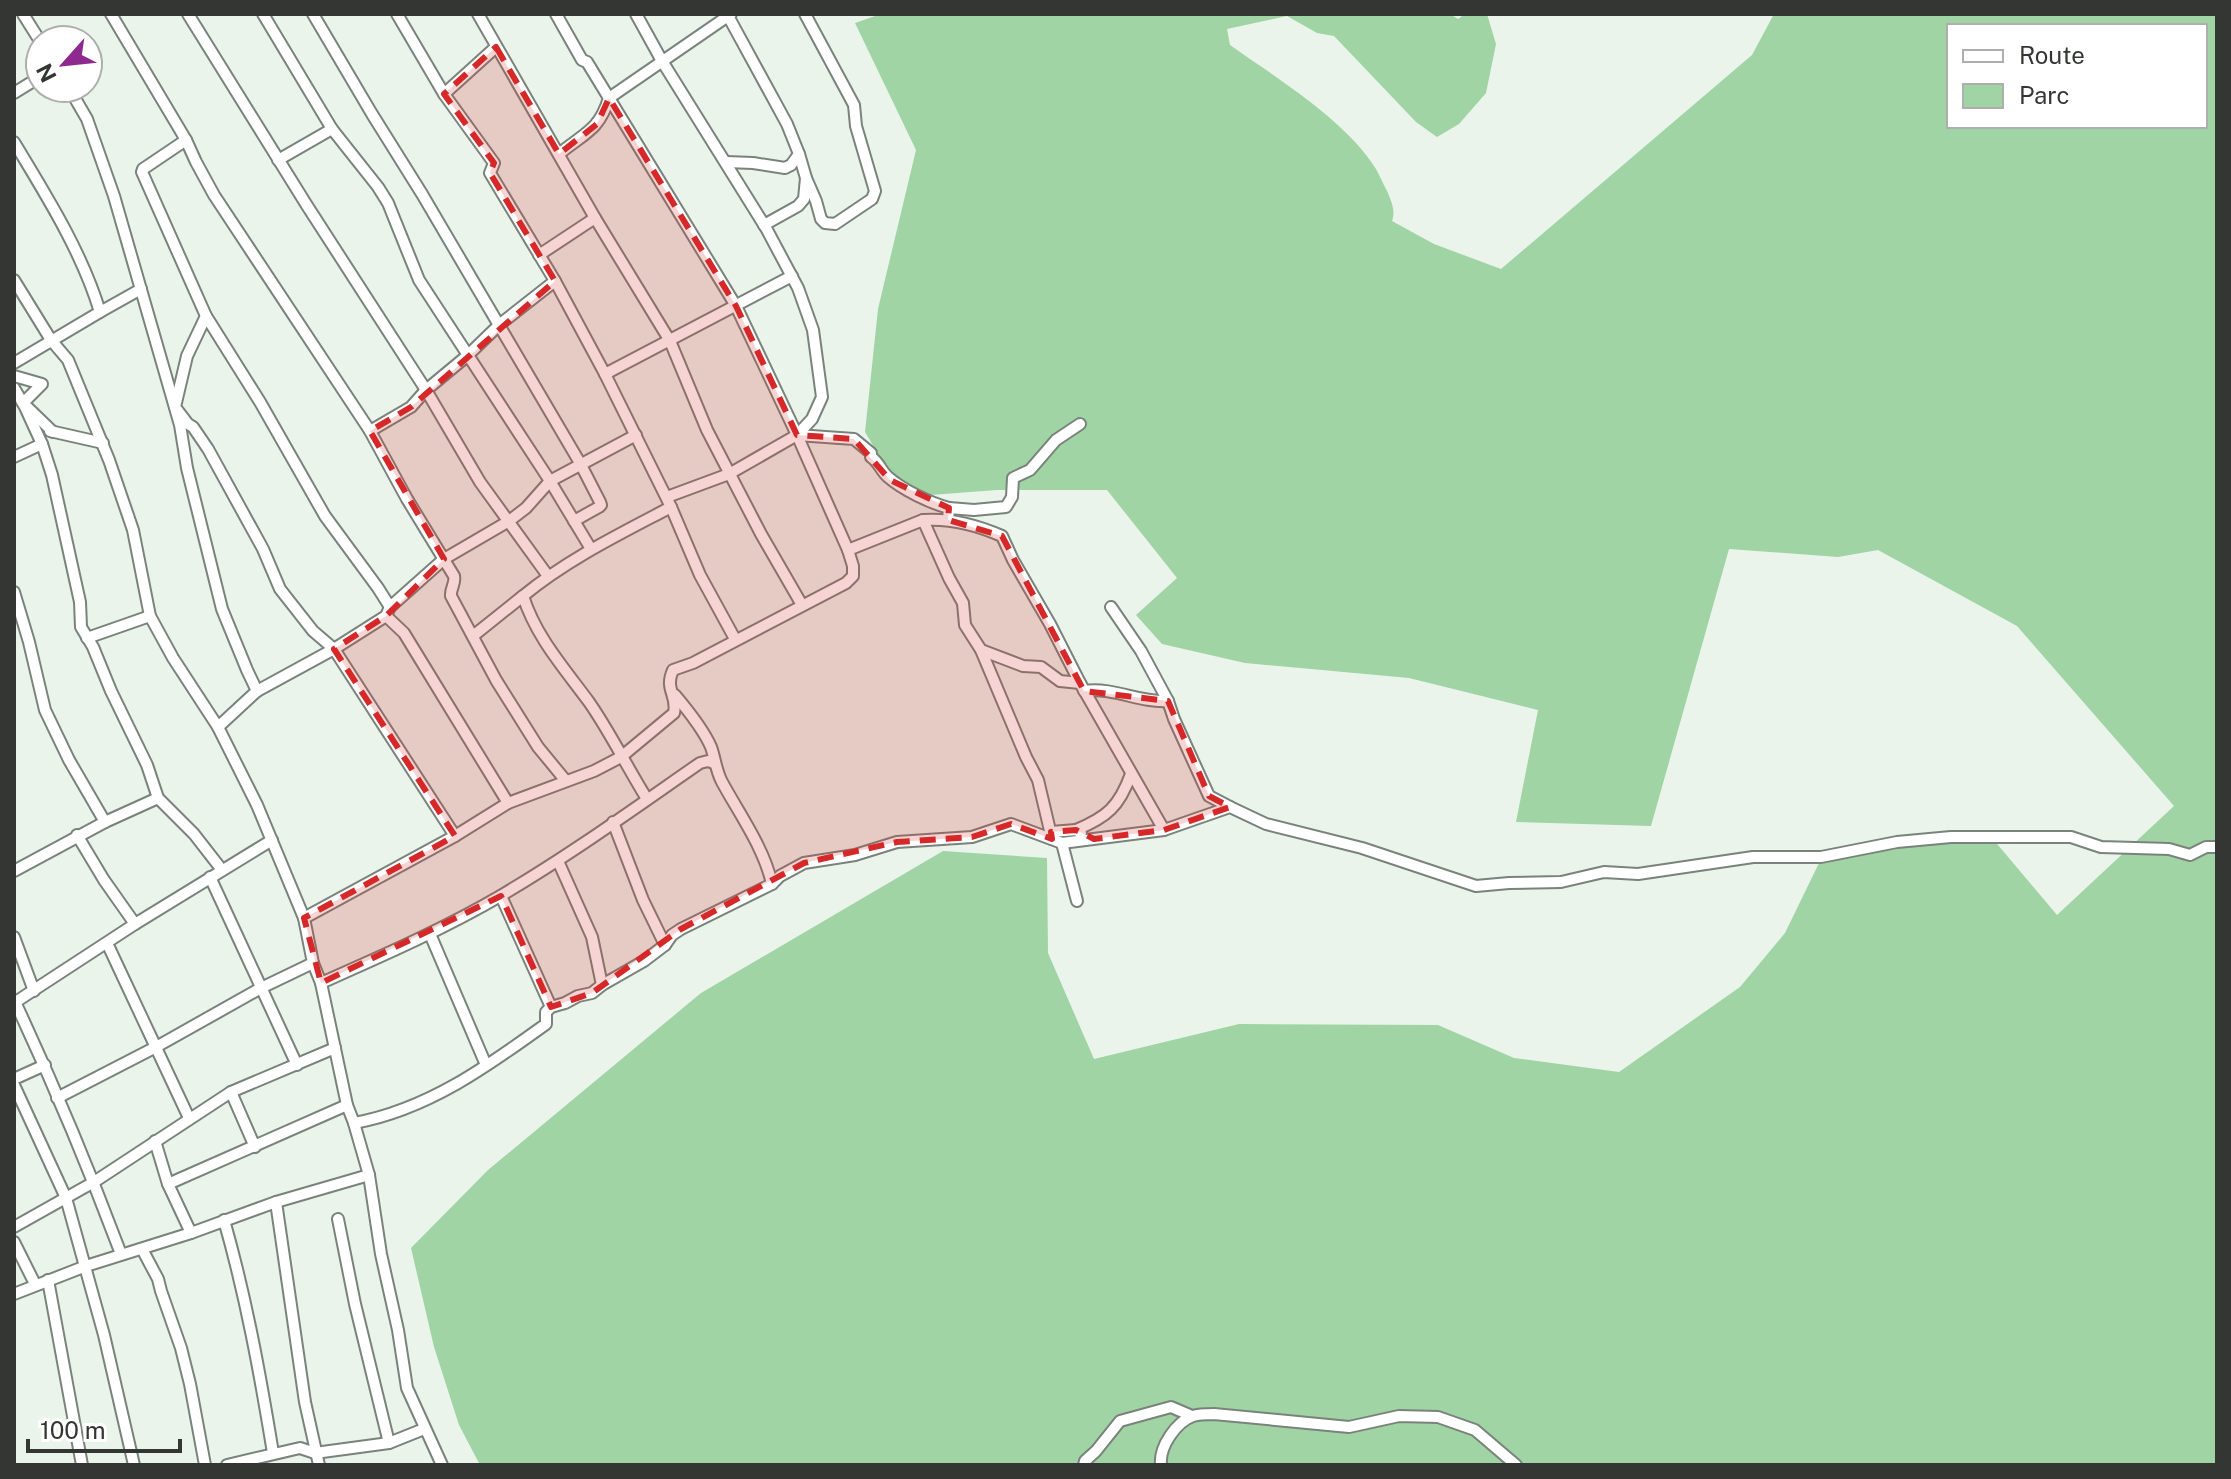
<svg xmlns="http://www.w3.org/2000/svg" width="2231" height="1479" viewBox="0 0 2231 1479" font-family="'Public Sans',sans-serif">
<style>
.green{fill:#a0d4a5;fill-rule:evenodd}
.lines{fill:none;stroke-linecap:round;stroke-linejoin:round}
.street-casing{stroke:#7a837b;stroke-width:14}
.street{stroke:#fff;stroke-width:10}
.marked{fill:#d62828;fill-opacity:0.2;stroke:#d62828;stroke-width:6;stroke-dasharray:16 10;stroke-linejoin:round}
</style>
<rect width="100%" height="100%" fill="#eaf4eb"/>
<!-- green -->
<path class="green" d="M 881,14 L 1450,14 L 1458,19 L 1465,14 L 1487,14 L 1496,44 L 1486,93 L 1459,124 L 1437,137 L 1416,122 L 1334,36 L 1317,33 L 1287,16 L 1227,29 L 1230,45 C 1275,77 1347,121 1376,169 C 1380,176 1383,184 1387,191 C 1391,200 1396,211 1392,221 L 1434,244 L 1501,269 L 1752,55 L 1774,14 L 2217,14 L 2217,1465 L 480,1465 L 459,1425 L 434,1347 L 411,1248 L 488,1170 L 701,993 L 943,851 L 1047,858 L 1048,953 L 1094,1059 L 1239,1024 L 1438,1025 L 1514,1058 L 1619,1072 L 1740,987 L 1785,933 L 1820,861 L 1987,832 L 2057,915 L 2174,806 L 2017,626 L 1878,550 L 1838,557 L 1729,549 L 1651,826 L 1516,822 L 1538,710 L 1409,678 L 1245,663 L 1162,644 L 1136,615 L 1177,578 L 1107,490 L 997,490 L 904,497 L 865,432 L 878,309 L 916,150 L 855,23 ZM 1949,26 L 2205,26 L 2205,126 L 1949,126 Z"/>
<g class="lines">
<!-- street casing -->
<g class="street-casing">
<g id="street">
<polyline points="23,14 40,41"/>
<path d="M 111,14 L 186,140 L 196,162 L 214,195 L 370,431 L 407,499 L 454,576 C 456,583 450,589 451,596 L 496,680 L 538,747 L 566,781"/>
<polyline points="188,14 306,204 426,390 480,482 548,576"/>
<polyline points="263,14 332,129 378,187 388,203 419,280 550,481 591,549"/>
<polyline points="313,14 372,114 422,194 580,463 600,502 601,505 599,507 574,521"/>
<polyline points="397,14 444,94 494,163 490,173 555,281 605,374 671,507 700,575 735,639"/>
<polyline points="478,14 595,218 670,341 707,430 761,534 802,605"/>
<polyline points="636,14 662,61 766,228 798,288 813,330 822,397 812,419 797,435 729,474 667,497"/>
<polyline points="727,14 787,124 799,154 806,178 816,201 821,219 825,223 835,224 872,199 875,191 856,126 854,105 805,14"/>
<polyline points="69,88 87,119 114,196 180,425 187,468 222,609 247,670 257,691 218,727 257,805 304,918 313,963 321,983 347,1105 354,1123 369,1175 381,1254 398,1330 407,1388 442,1465"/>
<polyline points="14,93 40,77"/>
<polyline points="444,94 496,47"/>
<polyline points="186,140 143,169 142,172 206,316 260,402 325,516 378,588 390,607"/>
<path d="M 14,142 C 46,195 82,252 100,312 L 141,289"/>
<path d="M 559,154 C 584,133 599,131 609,98 L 731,14"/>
<polyline points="278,160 332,129"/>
<polyline points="726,162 753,163 785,168 791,165 799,154"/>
<polyline points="764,225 798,206 804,199 806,178"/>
<polyline points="539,255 595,218"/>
<polyline points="14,280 51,340 68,360 109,460 133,530 150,616 173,658 218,727"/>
<polyline points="206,316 187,356 175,407 188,424 193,427 208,449 263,549 280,589 313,631 334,649 455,836"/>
<polyline points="14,363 100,312"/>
<polyline points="605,374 792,276"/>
<polyline points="14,376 42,384 23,403 53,432"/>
<polyline points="14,388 25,407 42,444 52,475 80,602 81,627 93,647 111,691 147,765 158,798 194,834 222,870"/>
<polyline points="50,431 103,443"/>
<polyline points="370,431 411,407 426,390 467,356 499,325 555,281"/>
<path d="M 797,435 L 854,439 L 871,453 L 871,457 C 879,462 881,471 888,477 C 903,490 930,503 949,508"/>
<polyline points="14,457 42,444"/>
<path d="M 923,520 C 950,518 977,525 1002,536 L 1013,560 L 1050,624 L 1080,683"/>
<polyline points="948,520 949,508 974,510 1006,507 1012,497 1013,478 1030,470 1056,440 1080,424"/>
<polyline points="848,550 923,520 949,578 963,603 965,625 981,650 1026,757 1038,780 1052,839"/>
<polyline points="14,592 29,642 45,710 69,760 105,822 158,798"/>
<polyline points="1111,607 1141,651 1168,701 1174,719 1209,796 1230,807"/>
<polyline points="386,616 404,633 508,803"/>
<polyline points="473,636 523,596"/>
<polyline points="87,638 150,616"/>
<polyline points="981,650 1023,666 1041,667 1060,681 1080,683 1164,830"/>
<polyline points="257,691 334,649 386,616 390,607 444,559 509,521 526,508 550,481 636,435"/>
<path d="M 1084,691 C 1116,687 1138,703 1168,701"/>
<path d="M 675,695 C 686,708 704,731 711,747 C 715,758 716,771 722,782 C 740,815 764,848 772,884"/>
<path d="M 647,799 C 627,767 610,732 589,702 C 564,668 536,637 523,596 C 568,559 620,534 671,507"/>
<polyline points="613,822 643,900 665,945"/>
<path d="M 1076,830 C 1107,817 1119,807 1131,774"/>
<polyline points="1051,832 1076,830 1081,833"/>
<polyline points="77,835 104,880 135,924"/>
<polyline points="1062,843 1077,901"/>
<polyline points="558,861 592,937 602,985"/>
<polyline points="14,871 105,822"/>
<polyline points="210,877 297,1065"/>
<polyline points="501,896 551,1007"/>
<path d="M 304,918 L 455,836 L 508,803 L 594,771 L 621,757 L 674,713 C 678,695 664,690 673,670 L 693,663 L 846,583 L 853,576 L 853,566 L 848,550 L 797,435 L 736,306 L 587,62 L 582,60 L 556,14"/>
<polyline points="430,934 486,1065"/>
<polyline points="14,937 34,991"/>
<polyline points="107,943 189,1118"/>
<path d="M 321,983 C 382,956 444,929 502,895 C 570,855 635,808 700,763 L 708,761 L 714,763"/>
<path d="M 15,1002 C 54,1085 89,1169 121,1254"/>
<polyline points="14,1003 135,924 272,840"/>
<polyline points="14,1079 45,1065"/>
<polyline points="14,1085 66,1198 104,1335 134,1465"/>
<polyline points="231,1092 255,1147"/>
<polyline points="57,1098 156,1047 261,988 313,963"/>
<path d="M 354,1123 C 427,1110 488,1066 546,1024 L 546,1012 L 551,1007 L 565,1003 L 578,996 L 592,993 L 602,985 L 644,961 L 665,945 L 672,935 L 681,929 L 772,884 L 780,876 L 804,863 L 855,855 L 897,842 L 972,837 L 1011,824 L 1062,843 L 1164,830 L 1230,807 L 1266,824 L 1362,848 L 1476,886 L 1509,883 L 1561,882 L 1604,872 L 1638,874 L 1753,857 L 1821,857 L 1897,842 L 1951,837 L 2071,837 L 2101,847 L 2169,849 L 2190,855 L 2206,847 L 2217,847"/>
<polyline points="155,1141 168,1184 191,1233"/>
<polyline points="168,1184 347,1105"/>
<polyline points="276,1202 305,1402 319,1465"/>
<polyline points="338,1219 355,1304 389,1443"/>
<path d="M 224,1220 C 246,1297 260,1374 273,1453"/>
<polyline points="14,1227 94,1182 231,1092 335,1048"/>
<polyline points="14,1242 35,1284"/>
<polyline points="142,1249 158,1279 161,1291 181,1348 190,1384 205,1465"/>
<polyline points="48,1280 82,1465"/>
<polyline points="14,1294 86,1266 191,1233 276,1202 369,1175"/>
<polyline points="227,1465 300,1448 315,1453 389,1443 424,1429"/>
<polyline points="1084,1465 1085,1461 1096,1451 1120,1421 1171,1407 1192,1416"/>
<path d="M 1161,1465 C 1159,1447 1176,1422 1193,1416 C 1199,1414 1208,1414 1214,1414 L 1349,1427 L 1399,1416 L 1438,1417 L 1475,1430 L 1516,1465"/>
</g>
</g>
<!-- street -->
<use href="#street" class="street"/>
</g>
<!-- marked area -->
<path class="marked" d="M 496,47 L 559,154 L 597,124 L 609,98 L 736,306 L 797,435 L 854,439 L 890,480 L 949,508 L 948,520 L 1002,536 L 1084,691 L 1168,701 L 1209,796 L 1230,807 L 1164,830 L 1094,839 L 1076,830 L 1051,832 L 1052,839 L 1011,824 L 972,837 L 897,842 L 804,863 L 681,929 L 592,993 L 551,1007 L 501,896 L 321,983 L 304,918 L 455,836 L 334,649 L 386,616 L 444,559 L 370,431 L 411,407 L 555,281 L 490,173 L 494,163 L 444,94 Z"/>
<!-- border -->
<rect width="2231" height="1479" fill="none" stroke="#333633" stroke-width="32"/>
<!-- legend -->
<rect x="1947" y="24" width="260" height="104" fill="#ffffff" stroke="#adafad" stroke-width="2"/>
<rect x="1963" y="50" width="40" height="12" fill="#ffffff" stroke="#adafad" stroke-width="2"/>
<text x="2019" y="64" font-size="24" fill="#333633">Route</text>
<rect x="1963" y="84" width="40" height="24" fill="#a0d4a5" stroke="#adafad" stroke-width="2"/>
<text x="2019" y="104" font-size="24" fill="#333633">Parc</text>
<!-- north arrow -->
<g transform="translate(64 64) rotate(243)"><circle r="38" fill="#ffffff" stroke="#adafad" stroke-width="2"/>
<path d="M0-6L14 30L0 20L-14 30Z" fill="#8e298f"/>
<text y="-12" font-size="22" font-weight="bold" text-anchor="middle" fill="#333633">N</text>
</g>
<!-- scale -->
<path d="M28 1439v12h152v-12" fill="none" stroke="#333633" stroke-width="4"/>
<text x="40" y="1439" font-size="24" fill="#333633" stroke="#ffffff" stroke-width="6" paint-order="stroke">100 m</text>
</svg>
